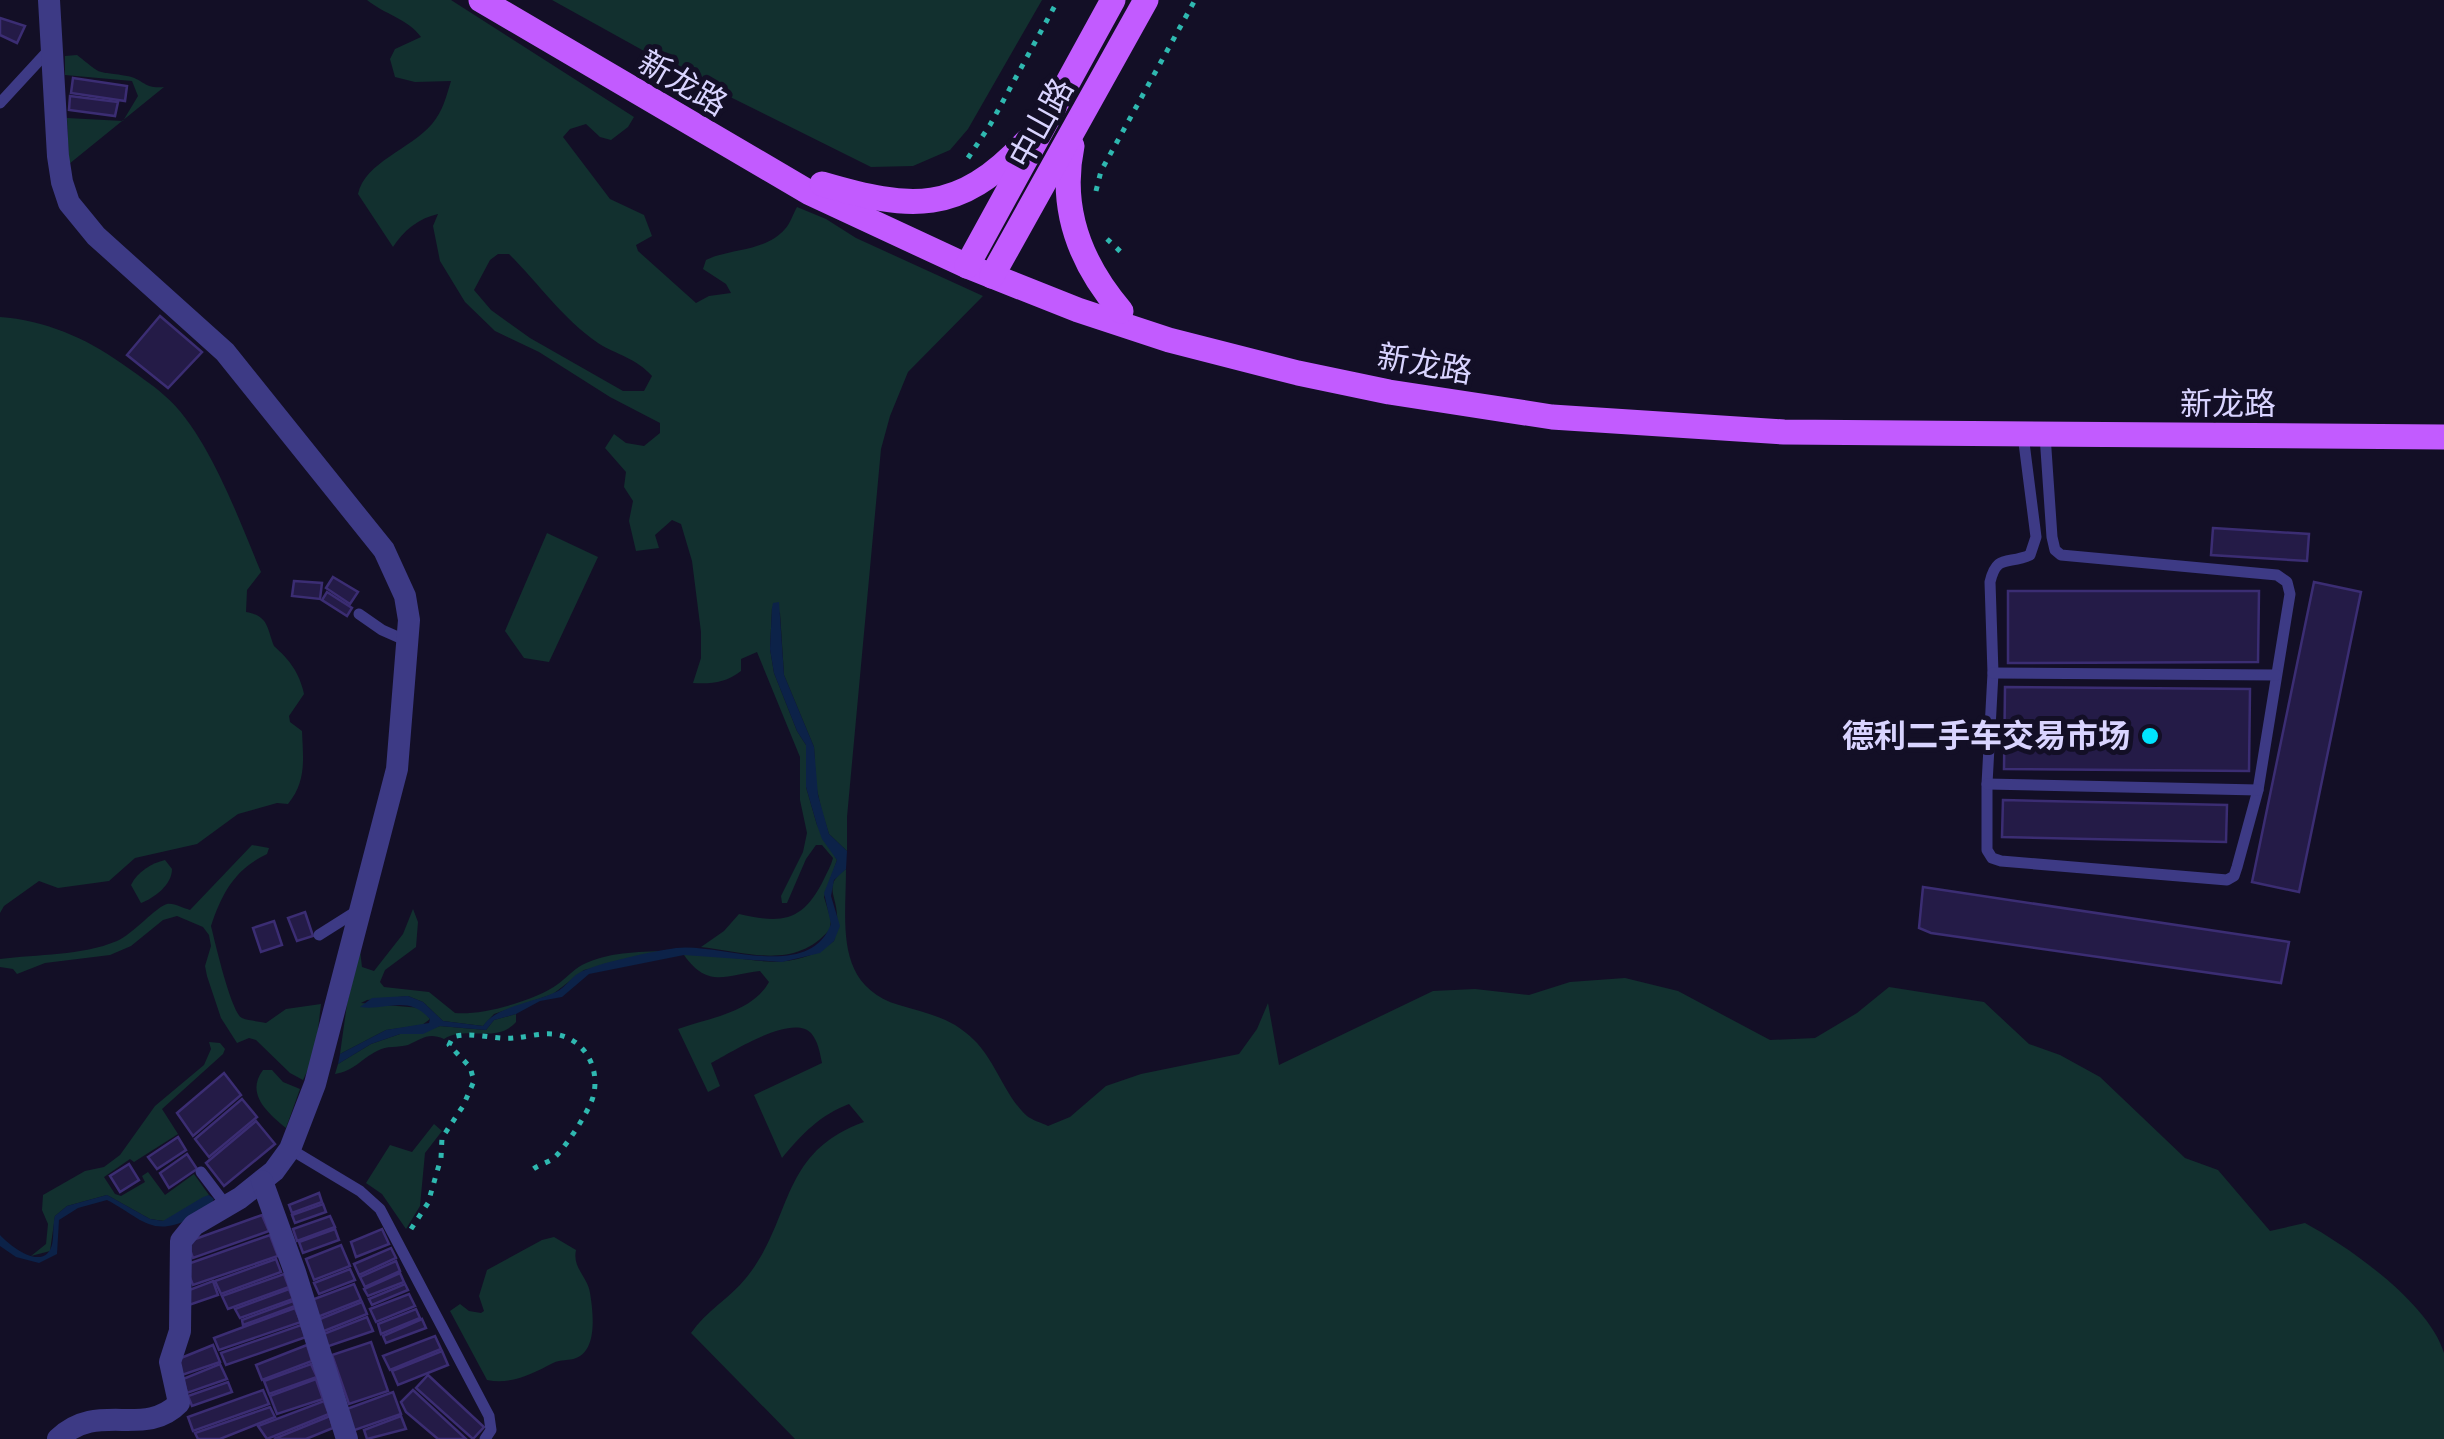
<svg xmlns="http://www.w3.org/2000/svg" width="2444" height="1439" viewBox="0 0 2444 1439" font-family="'Sofia Sans Condensed','Noto Sans SC',sans-serif">
<style>
.green{fill:#12302f;fill-rule:evenodd}
.water{fill:#0c2248}
.building{fill:#241b47;stroke:#3b2d73;stroke-width:2.5}
.lines{fill:none;stroke-linecap:round;stroke-linejoin:round}
.path{stroke:#2fb8b0;stroke-width:5;stroke-dasharray:5 8;stroke-linecap:butt}
.lane{stroke:#3d3a85;stroke-width:11}
.street{stroke:#3d3a85;stroke-width:22}
.primary{stroke:#c25bff;stroke-width:25}
.poi-dot{fill:#00e5ff;stroke:#130f26;stroke-width:4}
.labels{text-anchor:middle;stroke-width:10;stroke-linejoin:round;paint-order:stroke}
.street-label{font-size:32px;fill:#d9d4ff;stroke:#130f26}
.poi-label{font-size:32px;font-weight:bold;fill:#d9d4ff;stroke:#130f26;text-anchor:end}
</style>
<rect width="100%" height="100%" fill="#130f26"/>
<!-- green -->
<g class="green">
<path d="M 367,0 L 451,0 L 634,117 L 628,127 L 611,140 L 600,137 L 586,124 L 570,129 L 563,137 L 610,199 L 644,215 L 652,236 L 636,245 L 638,251 L 696,303 L 709,296 L 731,293 L 726,284 L 703,269 L 706,260 C 730,248 765,252 785,229 C 790,224 793,214 797,207 L 826,219 L 856,238 L 983,296 L 908,372 L 890,416 L 881,449 L 847,817 L 847,851 L 829,834 L 822,812 L 816,785 L 814,747 L 784,675 L 780,613 L 772,608 L 770,649 L 774,673 L 797,731 L 806,745 L 806,787 L 817,825 L 837,860 L 824,897 L 831,920 L 830,929 C 795,971 747,952 701,947 L 724,931 L 739,914 C 782,924 803,922 824,879 C 827,872 831,866 833,858 L 822,845 L 816,845 L 806,859 L 787,903 L 782,903 L 781,896 L 803,852 L 807,833 L 800,800 L 800,757 L 757,652 L 741,659 L 741,671 C 726,683 711,684 693,683 L 701,658 L 701,632 L 692,561 L 681,524 L 672,520 L 655,535 L 659,548 L 636,551 L 629,521 L 633,501 L 624,487 L 626,472 L 605,448 L 614,434 L 626,443 L 644,446 L 660,433 L 660,423 L 610,397 L 539,352 L 495,331 L 465,302 L 440,261 L 433,226 L 438,214 C 419,218 403,231 393,247 L 358,194 C 365,162 411,149 432,124 C 443,111 446,97 451,81 L 415,82 L 395,77 L 390,59 L 395,49 L 421,37 C 408,19 384,14 367,0 ZM 498,254 L 509,254 C 540,285 562,318 598,343 C 617,355 636,358 652,376 L 644,391 L 623,391 L 530,338 L 491,310 L 474,290 L 490,260 Z"/>
<polygon points="552,0 1042,0 968,129 950,150 913,166 871,167 700,82"/>
<path d="M 77,55 C 105,77 93,70 127,76 C 144,79 143,89 164,87 L 69,164 L 67,118 L 123,121 L 138,96 L 132,81 L 65,75 L 65,56 Z"/>
<path d="M 0,317 C 44,320 86,338 121,363 C 136,374 152,384 165,396 C 208,433 239,520 261,572 L 247,590 L 246,612 C 269,616 267,629 274,646 C 275,647 285,656 286,658 C 295,668 301,680 304,694 L 289,716 L 290,722 L 302,731 C 303,758 307,781 288,804 L 277,803 L 238,814 L 197,844 L 135,858 L 109,881 L 58,888 L 39,881 L 4,906 L 0,913 Z"/>
<polygon points="547,533 598,557 549,662 524,658 505,631"/>
<path d="M 252,845 L 269,848 L 267,854 C 235,869 222,893 211,926 C 215,942 231,1012 242,1018 C 249,1021 259,1021 266,1023 L 286,1009 L 321,1004 L 315,1055 L 303,1080 L 290,1073 L 256,1040 L 249,1038 L 237,1043 L 221,1018 L 207,976 L 205,966 L 211,946 L 209,935 L 203,927 L 177,916 L 163,920 L 131,946 L 110,955 L 45,963 L 17,974 L 13,969 L 0,967 L 0,959 C 38,954 81,956 117,941 C 133,934 157,906 167,904 C 175,903 182,908 190,910 Z"/>
<path d="M 165,860 L 172,869 C 172,885 154,898 141,903 L 131,885 C 137,872 152,863 165,860 Z"/>
<path d="M 846,869 C 846,924 834,985 899,1005 C 928,1014 951,1017 974,1040 C 995,1060 1006,1098 1027,1116 C 1032,1120 1042,1123 1048,1126 L 1070,1117 L 1106,1086 L 1141,1074 L 1239,1054 L 1257,1029 L 1268,1003 L 1279,1065 L 1433,991 L 1475,989 L 1529,995 L 1570,982 L 1625,978 L 1678,991 L 1770,1040 L 1815,1038 L 1857,1013 L 1889,987 L 1984,1002 L 2029,1044 L 2060,1055 L 2100,1077 L 2185,1158 L 2218,1170 L 2270,1231 L 2305,1223 C 2349,1247 2429,1303 2444,1353 C 2444,1371 2444,1418 2444,1439 L 795,1439 L 691,1333 C 706,1311 730,1298 746,1278 C 794,1219 778,1153 864,1122 L 849,1104 C 820,1115 802,1134 782,1158 L 754,1095 L 822,1063 C 820,1053 818,1041 811,1033 C 792,1013 732,1052 711,1063 L 720,1086 L 708,1092 L 678,1029 C 708,1018 752,1013 769,982 L 760,971 C 726,975 708,989 684,955 C 738,951 785,980 834,941 C 835,933 838,923 837,915 C 836,894 823,885 846,869 Z"/>
<path d="M 413,909 L 418,922 L 416,947 L 385,970 L 380,982 L 384,987 L 429,992 L 455,1013 C 481,1016 537,1000 558,984 C 566,978 573,970 582,965 C 608,952 637,952 666,951 L 584,970 L 553,994 L 494,1014 L 483,1026 L 443,1021 L 423,1002 L 408,996 L 367,1000 L 361,1003 L 421,1008 L 430,1019 L 422,1025 L 386,1030 L 340,1054 L 347,1004 L 360,950 L 362,967 L 374,971 L 403,934 Z"/>
<path d="M 516,1014 L 516,1022 C 497,1044 466,1025 444,1039 C 428,1032 422,1039 408,1045 C 398,1048 387,1045 377,1051 C 361,1059 354,1071 335,1074 L 338,1064 L 371,1044 L 400,1034 L 417,1034 L 440,1026 L 486,1030 L 494,1020 Z"/>
<polygon points="209,1042 220,1043 225,1049 223,1054 162,1109 178,1134 134,1162 130,1159 104,1177 115,1194 121,1196 145,1182 142,1176 148,1172 165,1195 194,1174 209,1195 164,1221 150,1219 107,1195 67,1206 55,1216 50,1251 31,1256 46,1244 48,1224 42,1210 43,1195 85,1171 104,1167 120,1155 155,1106 204,1065 211,1049"/>
<path d="M 263,1070 L 272,1070 L 283,1082 L 300,1089 L 286,1128 C 268,1113 245,1094 263,1070 Z"/>
<polygon points="434,1124 442,1131 425,1153 420,1206 406,1229 382,1194 366,1183 390,1145 412,1152"/>
<path d="M 554,1237 L 576,1250 C 572,1268 588,1277 590,1293 C 593,1311 598,1350 576,1358 C 569,1361 561,1359 553,1363 C 532,1374 511,1385 487,1380 L 450,1311 L 460,1304 L 469,1311 L 481,1313 L 484,1311 L 479,1296 L 487,1270 L 542,1240 Z"/>
</g>
<!-- water -->
<g class="water">
<path d="M 779,602 L 784,675 L 814,747 L 818,795 L 829,834 L 847,851 L 846,869 L 834,880 L 831,896 L 840,926 L 834,941 L 820,953 L 782,962 L 684,955 L 589,974 L 562,997 L 540,1001 L 516,1014 L 494,1020 L 486,1030 L 440,1026 L 423,1034 L 400,1034 L 371,1044 L 338,1064 L 340,1054 L 386,1030 L 429,1023 L 430,1019 C 407,994 387,1011 360,1007 L 372,998 L 408,996 L 423,1002 L 443,1021 L 483,1026 C 496,1006 533,1003 556,992 C 565,988 570,978 579,973 C 596,963 655,951 676,948 C 718,942 809,983 831,924 L 824,893 L 837,860 L 822,839 L 817,825 L 806,787 L 806,745 L 797,731 L 774,673 L 770,649 L 772,608 L 773,603 Z"/>
<path d="M 107,1195 L 150,1219 L 163,1221 L 203,1197 L 209,1195 L 214,1199 C 209,1209 199,1214 189,1219 C 151,1238 140,1217 107,1200 L 78,1208 L 59,1220 L 57,1254 L 39,1263 L 16,1257 L 0,1246 L 0,1235 C 9,1245 39,1269 50,1250 C 55,1242 52,1225 55,1216 L 67,1206 Z"/>
</g>
<!-- building -->
<g class="building">
<polygon points="0,18 25,26 17,43 0,35"/>
<polygon points="73,78 127,86 125,101 71,93"/>
<polygon points="70,96 118,102 115,116 69,110"/>
<polygon points="160,316 202,352 168,388 127,355"/>
<polygon points="2213,528 2309,534 2307,561 2211,555"/>
<polygon points="333,577 358,592 350,604 326,588"/>
<polygon points="294,581 322,583 320,599 292,596"/>
<polygon points="2314,582 2361,592 2299,892 2252,882"/>
<polygon points="2008,591 2259,591 2258,662 2008,663"/>
<polygon points="327,592 352,608 347,616 322,600"/>
<polygon points="2005,687 2250,689 2249,771 2004,769"/>
<polygon points="2003,800 2227,805 2226,842 2002,837"/>
<polygon points="1923,887 2289,942 2281,983 1931,933 1919,928"/>
<polygon points="305,912 313,936 297,941 288,918"/>
<polygon points="274,921 282,945 261,952 253,928"/>
<polygon points="224,1073 241,1095 193,1136 177,1113"/>
<polygon points="242,1099 257,1117 209,1157 195,1139"/>
<polygon points="256,1121 275,1144 224,1186 206,1163"/>
<polygon points="178,1137 186,1150 157,1169 148,1157"/>
<polygon points="187,1154 197,1169 169,1188 160,1173"/>
<polygon points="129,1164 139,1180 120,1192 110,1176"/>
<polygon points="319,1193 322,1202 292,1213 289,1205"/>
<polygon points="323,1204 326,1212 295,1223 292,1215"/>
<polygon points="262,1215 269,1231 193,1258 187,1242"/>
<polygon points="330,1216 335,1227 297,1241 293,1229"/>
<polygon points="335,1229 339,1240 303,1253 299,1242"/>
<polygon points="382,1229 389,1244 356,1257 351,1242"/>
<polygon points="270,1235 278,1256 193,1285 185,1265"/>
<polygon points="341,1245 350,1266 314,1280 306,1259"/>
<polygon points="391,1248 396,1258 359,1275 354,1264"/>
<polygon points="276,1259 281,1272 221,1294 215,1281"/>
<polygon points="396,1261 400,1271 365,1287 360,1277"/>
<polygon points="350,1269 355,1280 319,1294 314,1283"/>
<polygon points="400,1273 404,1282 368,1296 364,1289"/>
<polygon points="284,1274 289,1287 228,1309 222,1296"/>
<polygon points="213,1281 218,1295 189,1305 184,1292"/>
<polygon points="354,1284 361,1300 315,1318 309,1301"/>
<polygon points="405,1284 408,1290 372,1305 369,1299"/>
<polygon points="289,1289 293,1299 240,1318 235,1309"/>
<polygon points="409,1294 415,1306 376,1322 370,1309"/>
<polygon points="293,1301 295,1306 243,1325 242,1320"/>
<polygon points="362,1302 367,1314 319,1333 315,1321"/>
<polygon points="295,1308 301,1322 219,1350 214,1338"/>
<polygon points="416,1309 420,1318 381,1334 378,1324"/>
<polygon points="367,1317 373,1331 326,1347 321,1335"/>
<polygon points="422,1319 426,1328 386,1343 383,1336"/>
<polygon points="301,1325 306,1337 226,1365 221,1353"/>
<polygon points="435,1336 441,1349 390,1370 383,1356"/>
<polygon points="371,1342 388,1391 349,1404 332,1355"/>
<polygon points="213,1345 220,1362 182,1375 176,1360"/>
<polygon points="307,1345 312,1361 262,1380 256,1365"/>
<polygon points="442,1351 448,1365 398,1385 392,1371"/>
<polygon points="220,1364 227,1379 187,1393 183,1379"/>
<polygon points="311,1364 317,1377 269,1394 264,1381"/>
<polygon points="428,1375 484,1427 473,1439 416,1388"/>
<polygon points="316,1379 323,1399 277,1414 270,1396"/>
<polygon points="228,1382 232,1392 192,1406 188,1396"/>
<polygon points="263,1390 269,1404 193,1431 188,1417"/>
<polygon points="413,1390 466,1439 438,1439 406,1412 401,1402"/>
<polygon points="393,1392 401,1414 352,1431 344,1410"/>
<polygon points="324,1401 329,1414 267,1439 258,1426"/>
<polygon points="270,1407 275,1417 220,1439 198,1439 195,1433"/>
<polygon points="330,1416 333,1428 306,1439 274,1439"/>
<polygon points="401,1416 406,1429 367,1439 364,1430"/>
</g>
<g class="lines">
<!-- path -->
<g class="path">
<polyline points="968,158 990,125 1058,0"/>
<polyline points="1096,191 1101,171 1195,0"/>
<polyline points="1107,239 1123,254"/>
<path d="M 411,1229 L 428,1203 L 441,1158 L 442,1138 L 463,1106 L 474,1081 L 470,1067 L 449,1045 L 453,1037 C 471,1031 494,1040 514,1038 C 526,1037 540,1033 553,1034 C 584,1037 601,1068 593,1097 C 589,1111 567,1145 556,1156 C 548,1164 537,1164 530,1172"/>
</g>
<!-- lane -->
<g class="lane">
<polyline points="0,103 48,51"/>
<path d="M 2023,435 L 2036,537 L 2030,555 C 2008,565 1997,553 1990,582 L 1993,673 L 1987,784 L 1987,850 L 1992,858 L 2001,861 L 2227,880 L 2234,876 L 2237,867 L 2258,790 L 2290,594 L 2287,582 L 2277,575 L 2061,555 L 2055,550 L 2052,537 L 2045,435"/>
<polyline points="359,614 382,630 407,641"/>
<polyline points="1993,673 2276,675"/>
<polyline points="1987,784 2258,790"/>
<polyline points="319,935 357,911"/>
<polyline points="290,1149 360,1191 380,1209 489,1416 491,1430 485,1439"/>
<polyline points="201,1172 226,1205"/>
</g>
<!-- street -->
<g class="street">
<path d="M 49,0 L 58,156 L 62,182 L 69,203 L 96,236 L 225,352 L 384,550 L 405,596 L 409,620 L 397,769 L 315,1084 L 290,1149 L 274,1171 L 240,1198 L 194,1225 L 181,1241 L 180,1331 L 170,1362 L 179,1403 C 144,1439 98,1400 58,1439"/>
<polyline points="262,1181 295,1272 347,1439"/>
</g>
<!-- primary -->
<g class="primary">
<polyline points="481,0 810,193 967,266 1078,310 1169,340 1298,373 1389,392 1552,417 1784,432 2444,437"/>
<path d="M 1072,146 C 1059,208 1080,263 1121,311"/>
<path d="M 822,184 C 911,210 958,215 1026,142"/>
<polyline points="967,266 1113,0"/>
<polyline points="992,276 1146,0"/>
</g>
</g>
<!-- markers -->
<circle class="poi-dot" cx="2150" cy="736" r="10"/>
<g class="labels">
<!-- street labels -->
<g class="street-label">
<text transform="translate(683 83) rotate(30)" y="11">新龙路</text>
<text transform="translate(1041 123) rotate(-61)" y="11">中山路</text>
<text transform="translate(1425 364) rotate(10)" y="11">新龙路</text>
<text x="2228" y="415">新龙路</text>
</g>
<!-- poi labels -->
<g class="poi-label">
<text x="2130" y="747">德利二手车交易市场</text>
</g>
</g>
</svg>
